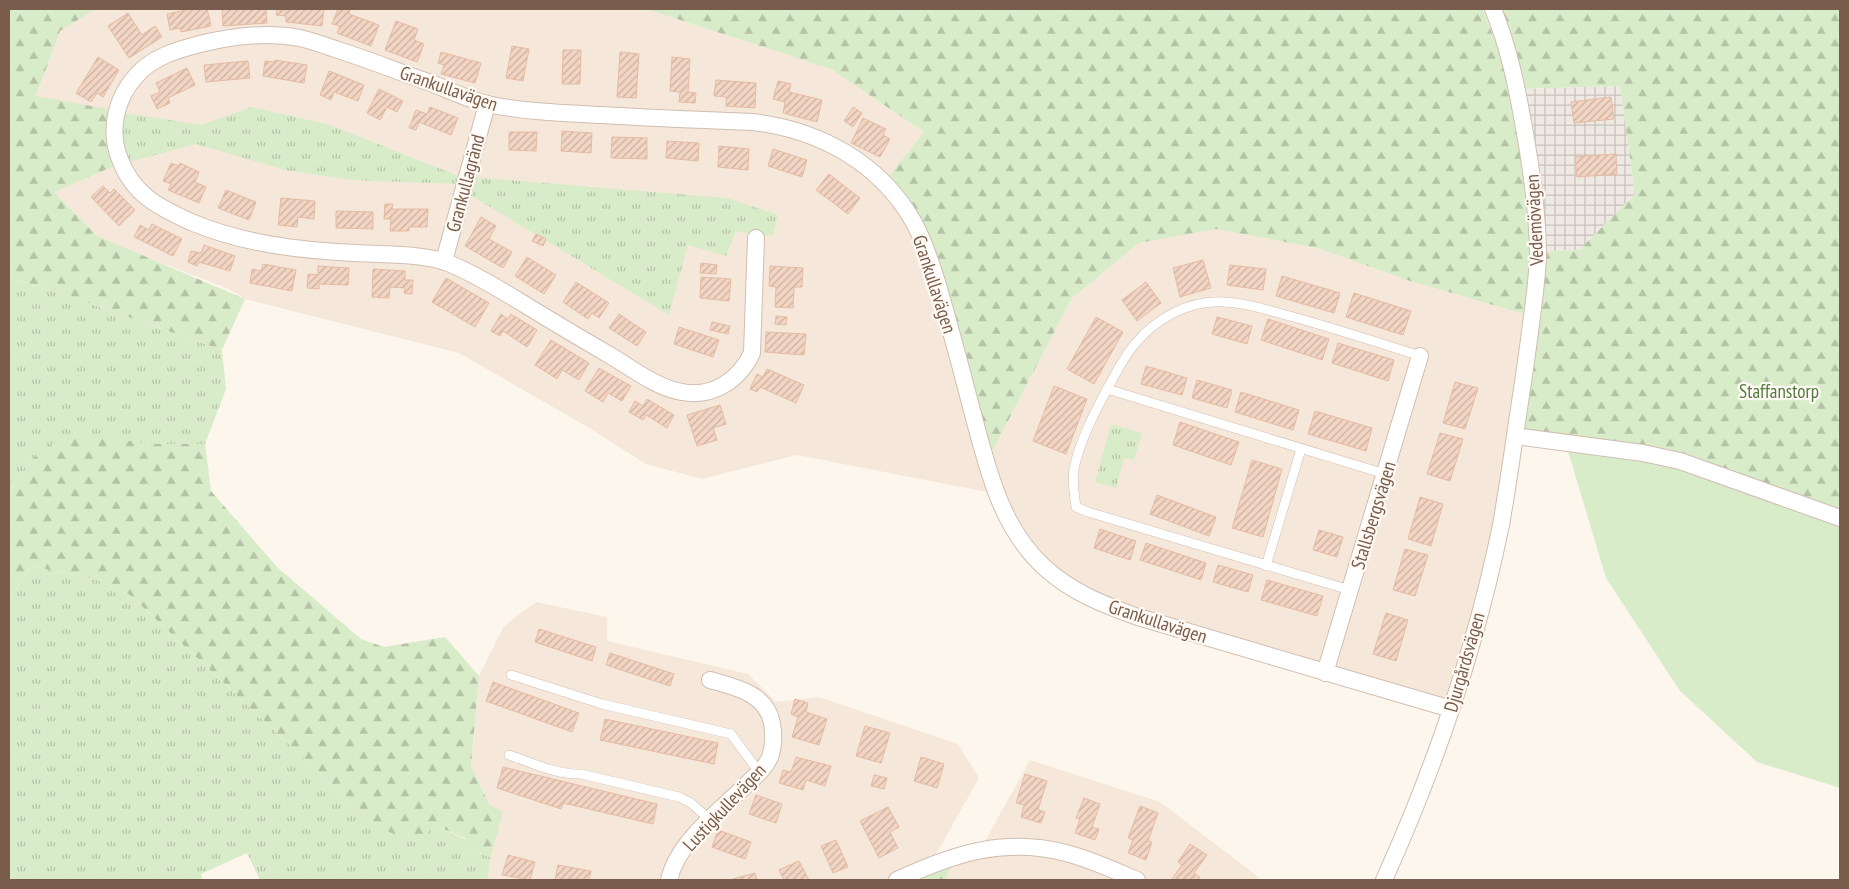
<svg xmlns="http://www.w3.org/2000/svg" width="1849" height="889" viewBox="0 0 1849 889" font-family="'PT Sans Narrow',sans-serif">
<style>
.residential{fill:#f5e8da}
.industrial{fill:url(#industrial-grid)}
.grass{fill:url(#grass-tufts)}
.forest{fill:url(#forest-firs);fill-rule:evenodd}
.pitch{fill:#d8ecc9}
.building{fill:url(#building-hatch);stroke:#e6bba3}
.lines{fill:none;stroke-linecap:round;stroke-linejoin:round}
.service-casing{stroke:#d1beb0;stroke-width:10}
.minor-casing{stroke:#d1beb0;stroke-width:18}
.service{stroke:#fff;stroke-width:9}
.minor{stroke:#fff;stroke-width:16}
.labels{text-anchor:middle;stroke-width:4.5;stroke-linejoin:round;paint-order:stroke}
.street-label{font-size:19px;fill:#7a5c4d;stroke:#fffaf3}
.park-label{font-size:19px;fill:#537a41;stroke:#fffaf3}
</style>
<defs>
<pattern id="industrial-grid" width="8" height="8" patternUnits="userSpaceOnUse" patternTransform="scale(1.25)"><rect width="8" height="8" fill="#efe9e4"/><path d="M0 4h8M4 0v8" fill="none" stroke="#c7c0bb"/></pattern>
<pattern id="grass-tufts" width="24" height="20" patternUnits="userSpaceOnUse" patternTransform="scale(1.25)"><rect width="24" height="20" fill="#d8ecc9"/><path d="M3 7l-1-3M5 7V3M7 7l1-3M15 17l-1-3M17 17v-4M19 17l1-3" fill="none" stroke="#b4c2a5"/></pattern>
<pattern id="forest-firs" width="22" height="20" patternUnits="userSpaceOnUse" patternTransform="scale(1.25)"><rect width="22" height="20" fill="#d8ecc9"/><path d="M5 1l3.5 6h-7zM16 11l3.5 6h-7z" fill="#b4c2a5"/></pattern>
<pattern id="building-hatch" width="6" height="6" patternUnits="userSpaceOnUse" patternTransform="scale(1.25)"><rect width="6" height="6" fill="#f3d5c3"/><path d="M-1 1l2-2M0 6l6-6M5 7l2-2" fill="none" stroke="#cab0a1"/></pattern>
</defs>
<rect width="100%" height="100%" fill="#fdf6ec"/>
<!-- residential -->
<g class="residential">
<polygon points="96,9 646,9 831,69 924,132 916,242 956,360 984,468 1072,298 1139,243 1216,229 1317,248 1410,281 1524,314 1494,543 1445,708 1106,606 1023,544 987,492 797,455 702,479 646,464 586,426 459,353 245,299 229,289 102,240 97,236 54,192 36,96 60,31"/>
<polygon points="536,602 607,617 607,641 748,674 776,702 819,697 958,744 979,778 930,865 979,852 1030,760 1160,802 1256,875 1259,880 487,880 491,857 503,812 489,804 471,766 479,676 504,626"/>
</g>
<!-- industrial -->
<polygon class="industrial" points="1620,86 1635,194 1579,250 1532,252 1512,89"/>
<!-- grass -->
<g class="grass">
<polygon points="252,107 327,124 459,176 727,198 778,215 773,235 758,236 736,231 726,256 688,245 669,315 457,187 457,184 352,180 285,170 196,144 114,166 111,111 201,125"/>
<polygon points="9,278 52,290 222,350 226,389 205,444 152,444 41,448 9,491"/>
<polygon points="1111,424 1142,433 1134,460 1124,458 1116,488 1095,482"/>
<polygon points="31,566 95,579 130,595 375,825 434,825 465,839 463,848 491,857 487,880 260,880 247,853 201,874 203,880 9,880 9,599"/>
</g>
<!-- forest -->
<g class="forest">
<polygon points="9,9 96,9 60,31 36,96 108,109 107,141 114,166 54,192 97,236 245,299 222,350 52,290 9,278"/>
<path d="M 646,9 L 1483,9 L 1510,81 L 1487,9 L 1840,9 L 1840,517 L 1510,429 L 1512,403 L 1524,314 L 1410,281 L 1317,248 L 1216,229 L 1139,243 L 1072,298 L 983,469 L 956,360 L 916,242 L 882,185 L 924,132 L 831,69 ZM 1620,86 L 1635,194 L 1579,250 L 1532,252 L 1532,204 L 1512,89 Z"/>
<polygon points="83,434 152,444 205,444 211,491 277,567 361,639 384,647 445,637 479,676 471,766 489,804 503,812 491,857 463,848 465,838 434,825 425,836 402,838 375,825 130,595 95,579 31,566 9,599 9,491 41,448"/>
<polygon points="952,856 946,880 918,880 930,866"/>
</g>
<!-- pitch -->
<polygon class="pitch" points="1565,441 1673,461 1840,517 1840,788 1757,762 1680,691 1606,578"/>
<!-- building -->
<g class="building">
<polygon points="191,9 207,9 211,26 181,32 180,28 170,30 167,14"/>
<polygon points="222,9 266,9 267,23 223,26"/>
<polygon points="277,9 324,9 322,26 286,22 286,16 276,15"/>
<polygon points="338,9 350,9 349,14 379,25 371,46 337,33 340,26 332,24"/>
<polygon points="128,13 142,35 155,26 162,37 129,58 108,26"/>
<polygon points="396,21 418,29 414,40 424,44 417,62 385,50"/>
<polygon points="512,46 529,49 523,81 506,78"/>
<polygon points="563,50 581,50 580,84 562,84"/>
<polygon points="441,52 481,63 475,83 441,74 444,65 438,63"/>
<polygon points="620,52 639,54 636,98 617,97"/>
<polygon points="98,57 119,70 103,97 97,93 91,102 76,93"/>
<polygon points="672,57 690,59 688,92 696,93 695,103 679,102 680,92 670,91"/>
<polygon points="275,60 307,65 304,83 263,76 265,61 275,62"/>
<polygon points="248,61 250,78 206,82 204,65"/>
<polygon points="187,68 195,85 168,98 170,103 157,109 151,96 160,92 156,83"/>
<polygon points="329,71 364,85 358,101 334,92 331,100 320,95"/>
<polygon points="716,80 756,83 755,108 726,106 726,97 714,96"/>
<polygon points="778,81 791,84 789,92 822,100 817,122 783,113 785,102 773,99"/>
<polygon points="379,89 403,101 397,112 387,107 380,120 367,113"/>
<polygon points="1611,97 1614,119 1574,123 1571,102"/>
<polygon points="430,107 458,118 451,135 419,122 416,130 409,128 416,110 427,114"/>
<polygon points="853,107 862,113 853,127 844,121"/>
<polygon points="863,118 886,129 883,135 890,139 880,157 851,143"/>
<polygon points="562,131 592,133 591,153 561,151"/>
<polygon points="509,132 537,132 536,151 509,150"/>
<polygon points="612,137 647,138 647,159 611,158"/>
<polygon points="667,141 699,143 698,161 666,158"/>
<polygon points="719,146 749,149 748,170 718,167"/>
<polygon points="773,149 807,160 802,177 768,166"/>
<polygon points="1616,154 1617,174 1577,177 1575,157"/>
<polygon points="171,163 179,166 180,163 199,172 195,182 206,187 199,203 168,190 171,184 163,181"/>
<polygon points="829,174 860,198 848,214 816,190"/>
<polygon points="103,186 110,193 114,189 135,210 119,226 91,197"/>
<polygon points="226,190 256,202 249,220 218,208"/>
<polygon points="281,198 315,201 314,219 298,217 297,227 278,225"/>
<polygon points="385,204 393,204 392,209 428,209 427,227 409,227 409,231 390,231 391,219 384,219"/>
<polygon points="336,211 373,212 373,229 336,228"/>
<polygon points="481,217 496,226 489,239 512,252 503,268 465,246"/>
<polygon points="152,224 182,239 173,256 134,237 140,225 149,230"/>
<polygon points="536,234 546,239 543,246 532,241"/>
<polygon points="204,245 235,256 230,271 199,262 197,266 188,262 191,251 201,253"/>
<polygon points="527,257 556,275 544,294 515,276"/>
<polygon points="1203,260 1211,288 1180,297 1173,268"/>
<polygon points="701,263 717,265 716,274 700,273"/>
<polygon points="263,264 296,270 292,291 250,283 252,269 261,271"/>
<polygon points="1230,265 1266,269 1263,290 1227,285"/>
<polygon points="318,266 349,268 348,285 319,284 319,289 307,288 308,274 318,275"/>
<polygon points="770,266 803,268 802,287 794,287 793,308 775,307 776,287 769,286"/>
<polygon points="373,269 405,271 405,280 413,280 412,294 404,293 405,288 390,287 389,298 372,297"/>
<polygon points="1282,276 1340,293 1334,313 1276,296"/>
<polygon points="701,277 731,279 729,301 700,298"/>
<polygon points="446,278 489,303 475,327 432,302"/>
<polygon points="576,282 609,303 599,318 592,313 588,319 563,302"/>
<polygon points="1146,282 1161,303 1137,321 1122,300"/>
<polygon points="1354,293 1411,311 1403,335 1346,317"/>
<polygon points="501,314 508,319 511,314 537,330 527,347 503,331 500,336 491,331"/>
<polygon points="619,314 646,332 637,346 609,328"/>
<polygon points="776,316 787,317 786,325 775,324"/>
<polygon points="1096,317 1123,332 1094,384 1067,369"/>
<polygon points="1217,317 1252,326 1247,344 1212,334"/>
<polygon points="1268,319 1329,339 1322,360 1261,340"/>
<polygon points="712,322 730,326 728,334 710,330"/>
<polygon points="679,327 719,340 713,357 674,344"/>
<polygon points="766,332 806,334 804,355 765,352"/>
<polygon points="551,340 589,363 579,380 562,370 557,379 535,365"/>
<polygon points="1338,343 1394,360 1388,381 1332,363"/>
<polygon points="1146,366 1187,378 1182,395 1141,384"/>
<polygon points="599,368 631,386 622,401 608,393 603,402 585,391"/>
<polygon points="767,369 804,385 796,403 760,387 757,392 750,389 757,374 763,377"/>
<polygon points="1197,380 1232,390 1227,408 1192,398"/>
<polygon points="1455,382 1478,388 1465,429 1443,423"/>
<polygon points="1054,386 1087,399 1066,454 1033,441"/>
<polygon points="1241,392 1299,410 1293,430 1235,412"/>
<polygon points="647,399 674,415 667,428 646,415 643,420 629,412 635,401 643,406"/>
<polygon points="720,405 726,424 713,428 717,440 697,446 687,415"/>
<polygon points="1315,411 1372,428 1366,451 1308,434"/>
<polygon points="1180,422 1239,442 1231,465 1173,445"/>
<polygon points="1440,433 1463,439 1450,481 1427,474"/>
<polygon points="1252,460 1282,469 1263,537 1232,528"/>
<polygon points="1157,495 1216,517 1209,536 1150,514"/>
<polygon points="1420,497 1443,504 1431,546 1408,539"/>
<polygon points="1100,529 1136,541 1130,560 1094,548"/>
<polygon points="1319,530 1343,537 1337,557 1313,550"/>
<polygon points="1146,543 1206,563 1201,580 1140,560"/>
<polygon points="1405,549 1428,555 1415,596 1393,590"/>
<polygon points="1218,565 1253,575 1248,592 1213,582"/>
<polygon points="1267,580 1323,596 1317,616 1261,600"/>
<polygon points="1386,613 1408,620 1396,661 1373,654"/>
<polygon points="539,629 596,647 592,661 535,642"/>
<polygon points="610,653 674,674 670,686 606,665"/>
<polygon points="493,682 579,713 572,732 486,701"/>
<polygon points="795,699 808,703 806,712 827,719 819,745 792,737 798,717 791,714"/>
<polygon points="605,719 718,743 714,764 600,740"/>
<polygon points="865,726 890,733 881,763 856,756"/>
<polygon points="796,757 831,766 825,786 806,780 803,790 779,783 783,770 791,772"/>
<polygon points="921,757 944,764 937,788 914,781"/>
<polygon points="503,767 657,804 653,824 563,803 561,809 497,788"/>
<polygon points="1025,774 1047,781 1038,810 1045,812 1041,823 1021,817 1024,805 1016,803"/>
<polygon points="874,775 887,778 884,789 871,786"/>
<polygon points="756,795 782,804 776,823 749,814"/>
<polygon points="1084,798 1100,804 1092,827 1099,829 1095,840 1075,833 1080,819 1076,818"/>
<polygon points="1140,806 1158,813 1148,841 1152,842 1146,860 1128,853 1133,840 1128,838"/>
<polygon points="888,807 899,827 890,832 898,848 879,858 860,821"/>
<polygon points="718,830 751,842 745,859 712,847"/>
<polygon points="836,840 848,867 833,873 821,846"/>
<polygon points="1190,844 1207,855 1194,873 1200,877 1198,880 1171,880 1182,865 1178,862"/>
<polygon points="508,855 535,862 530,880 502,875"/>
<polygon points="799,861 809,880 784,880 779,870"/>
<polygon points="558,865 591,871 589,880 555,880"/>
<polygon points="755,873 757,880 734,880 733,879"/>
</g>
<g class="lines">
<!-- service casing -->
<g class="service-casing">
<g id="service">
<polyline points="1107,389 1385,474"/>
<polyline points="1266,566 1301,449"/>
<path d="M 1350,590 L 1088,512 L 1076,507 C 1074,494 1072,481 1074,469 C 1080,440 1094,414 1107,389 C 1116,374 1123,357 1135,344 C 1156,318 1190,300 1224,302 C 1249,303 1273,312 1297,318 C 1339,330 1380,343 1420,356"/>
<polyline points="511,675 602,704 731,734 759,772"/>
<path d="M 509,755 C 533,763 556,775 581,774 L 679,797 L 691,803 L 710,820"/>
</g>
</g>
<!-- minor casing -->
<g class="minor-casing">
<g id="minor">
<path d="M 756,238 L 752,353 C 739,380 713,398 682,392 C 657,388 633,369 611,356 C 582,339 553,322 524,304 C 499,289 475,274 448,263 C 425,254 380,254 354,253 C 298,250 244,244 191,222 C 158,207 132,194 119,157 C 109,129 116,98 136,76 C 152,57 177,50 200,44 C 232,36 268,32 300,38 C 312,41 324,45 335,49 C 367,59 399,72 431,83 C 451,91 471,101 492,105 C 528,112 564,113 601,115 C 651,118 702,120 753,122 C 819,130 879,162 913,221 C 924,241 931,263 938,285 C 949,324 960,364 970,403 C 986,461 998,525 1044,567 C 1071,592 1104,605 1138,617 L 1451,709"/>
<polyline points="444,261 487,104"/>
<polyline points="1515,436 1643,453 1680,461 1840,518"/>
<polyline points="1325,673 1420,356"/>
<path d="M 669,880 C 677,843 718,812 745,786 C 754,777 765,769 770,757 C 774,746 774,735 772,723 C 766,693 735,687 710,680"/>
<path d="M 897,880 C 953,854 1003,837 1066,853 C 1090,859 1113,870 1137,880"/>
<path d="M 1384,880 C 1435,767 1476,647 1501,525 C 1507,491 1512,456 1517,422 C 1522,389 1527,357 1531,324 C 1534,302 1537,279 1538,256 C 1538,211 1531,166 1523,122 C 1516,83 1508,45 1493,9"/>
</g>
</g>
<!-- service -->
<use href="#service" class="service"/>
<!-- minor -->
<use href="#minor" class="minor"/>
</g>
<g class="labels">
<!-- street labels -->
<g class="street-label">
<text transform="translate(449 88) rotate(19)" y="7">Grankullavägen</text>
<text transform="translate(465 183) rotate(-75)" y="7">Grankullagränd</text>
<text transform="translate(1534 220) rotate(-93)" y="7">Vedemövägen</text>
<text transform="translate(935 284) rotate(72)" y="7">Grankullavägen</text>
<text transform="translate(1373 515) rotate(-73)" y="7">Stallsbergsvägen</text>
<text transform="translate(1158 621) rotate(18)" y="7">Grankullavägen</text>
<text transform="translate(1464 662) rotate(-74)" y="7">Djurgårdsvägen</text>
<text transform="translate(724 807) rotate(-47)" y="7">Lustigkullevägen</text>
</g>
<!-- park labels -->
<g class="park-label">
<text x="1779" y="398">Staffanstorp</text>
</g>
</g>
<!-- border -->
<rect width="1849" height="889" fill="none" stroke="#7a5c4d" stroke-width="20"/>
</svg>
